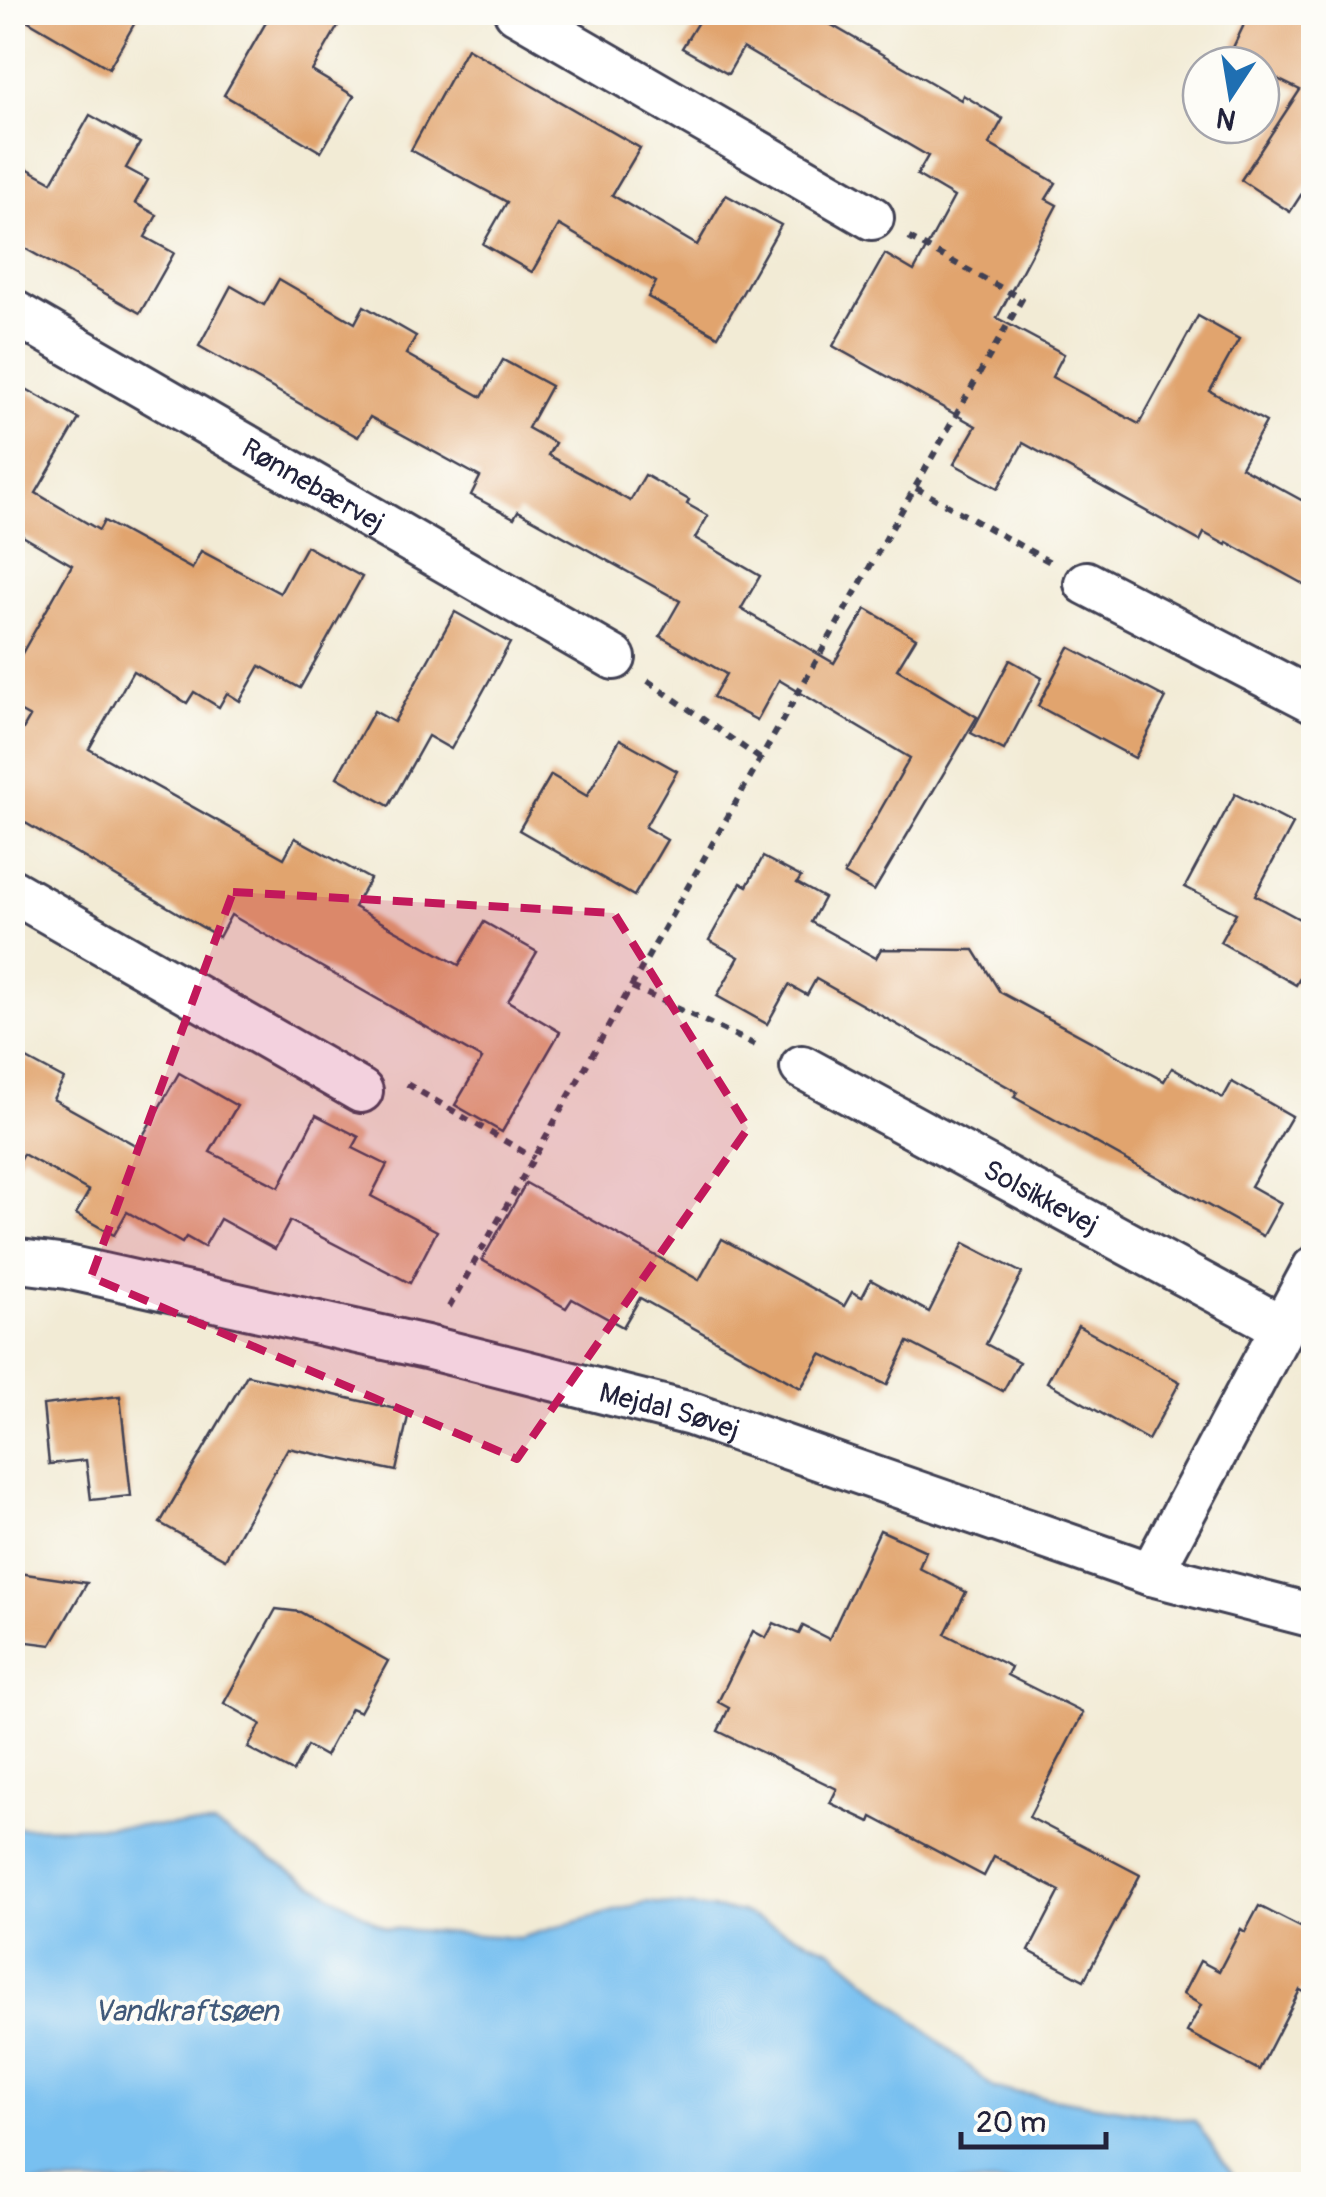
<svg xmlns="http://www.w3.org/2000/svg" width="1326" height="2197" viewBox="0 0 1326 2197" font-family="Pangolin,sans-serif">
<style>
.water{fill:#78c0f0;stroke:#4d7196;stroke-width:2.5}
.building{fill:#e1a46e}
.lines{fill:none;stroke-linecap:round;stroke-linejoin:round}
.street-casing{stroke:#414052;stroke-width:48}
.path{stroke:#414052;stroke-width:6;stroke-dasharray:8 8;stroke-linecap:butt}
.street{stroke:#fff;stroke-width:42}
.marked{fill:#c2185b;fill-opacity:0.2;stroke:#c2185b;stroke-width:8;stroke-dasharray:20 12;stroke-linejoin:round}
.labels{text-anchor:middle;stroke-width:8;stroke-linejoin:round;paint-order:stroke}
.street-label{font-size:28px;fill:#22223b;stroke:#fdfcf7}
.water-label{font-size:30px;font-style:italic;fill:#40597a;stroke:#fdfcf7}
</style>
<rect width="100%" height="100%" fill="#fdfcf7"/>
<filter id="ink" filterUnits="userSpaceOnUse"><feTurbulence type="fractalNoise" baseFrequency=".01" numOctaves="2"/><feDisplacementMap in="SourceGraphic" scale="20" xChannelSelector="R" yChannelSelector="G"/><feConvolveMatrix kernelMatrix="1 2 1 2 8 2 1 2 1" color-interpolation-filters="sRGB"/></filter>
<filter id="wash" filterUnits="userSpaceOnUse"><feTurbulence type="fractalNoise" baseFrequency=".0048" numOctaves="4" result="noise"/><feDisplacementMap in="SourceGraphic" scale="40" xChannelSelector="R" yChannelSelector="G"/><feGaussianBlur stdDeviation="2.25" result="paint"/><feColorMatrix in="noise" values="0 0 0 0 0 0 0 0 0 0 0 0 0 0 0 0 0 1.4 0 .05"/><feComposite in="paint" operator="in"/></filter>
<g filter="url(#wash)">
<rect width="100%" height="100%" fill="#f2ebd5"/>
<!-- water -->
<polygon class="water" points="214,1825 386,1928 519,1938 646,1902 741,1912 832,1950 995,2089 1195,2121 1239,2184 13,2184 13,1828"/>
<g id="blocks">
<!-- building -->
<g class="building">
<polygon points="13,12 141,12 109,68"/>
<polygon points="272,12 346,12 312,71 354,96 321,152 224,95"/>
<polygon points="682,12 809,12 961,100 963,95 1003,119 989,144 1056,183 1046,199 1057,205 997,318 1064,354 1052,377 1139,424 1198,316 1239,339 1210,391 1266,422 1241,467 1314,507 1314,590 1227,542 1226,545 1204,533 1200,541 1023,443 998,488 954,464 976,426 833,346 885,254 914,271 954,197 917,175 928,156 743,48 728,74 682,48 698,22"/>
<polygon points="1250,12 1314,12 1314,175 1290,212 1241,180 1300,90 1261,71 1261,65 1248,65 1229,56"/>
<polygon points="467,48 640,148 612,195 697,245 726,195 781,225 718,336 648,297 656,282 559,225 532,272 483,244 507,202 411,150"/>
<polygon points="90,115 140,143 126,168 148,180 135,203 157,215 145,237 174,253 140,313 12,241 12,160 52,182"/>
<polygon points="279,279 355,323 364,306 416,336 406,354 482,397 503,360 551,386 528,428 555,443 548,455 630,501 645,475 689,500 687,504 708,516 695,538 760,576 741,609 834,663 866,609 916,638 897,669 977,717 874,891 844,874 910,758 779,680 757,720 713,697 726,674 660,636 680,601 518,511 514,518 471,495 480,477 370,417 358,437 199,346 231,286 264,305"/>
<polygon points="12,381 79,419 36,493 99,530 104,521 192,569 201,551 280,593 306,546 362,577 300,688 260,666 240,701 227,693 219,707 194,692 187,703 133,671 89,749 284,858 295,838 370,879 354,907 459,965 484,922 537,952 508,1001 560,1032 502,1132 455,1105 482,1059 231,915 219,937 12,815 12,748 30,717 12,707 12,671 72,565 14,531 12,533"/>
<polygon points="455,612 510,643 451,749 428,736 389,806 337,777 374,711 394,722"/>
<polygon points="1069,647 1166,698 1135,758 1038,706"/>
<polygon points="1010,660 1042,678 1004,750 971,733"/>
<polygon points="620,739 677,771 645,827 667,840 634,896 519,830 551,775 587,796"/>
<polygon points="1235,794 1293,824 1255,895 1314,927 1314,954 1296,985 1220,942 1236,913 1185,887"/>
<polygon points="763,857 801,877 797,883 824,898 811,922 876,958 881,949 974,950 1000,992 1164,1081 1172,1068 1223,1098 1232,1082 1292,1116 1251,1186 1281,1203 1263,1236 1014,1097 1017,1092 816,979 807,995 789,985 767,1024 717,996 739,957 709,940 741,883 747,886"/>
<polygon points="12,1051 64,1079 53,1099 137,1146 179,1073 237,1106 210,1152 279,1187 316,1115 359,1137 353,1148 387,1165 371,1196 437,1231 410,1283 290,1221 275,1249 220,1219 204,1247 186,1237 182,1243 127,1212 114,1235 76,1214 89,1191 23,1154 12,1173"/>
<polygon points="526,1183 699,1280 722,1239 844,1306 852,1292 862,1297 871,1280 929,1312 964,1243 1022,1273 986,1344 1019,1362 1003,1391 908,1342 887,1385 821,1354 801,1388 640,1298 623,1327 572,1299 566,1308 482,1260"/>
<polygon points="1078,1326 1180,1382 1148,1440 1047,1382"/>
<polygon points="247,1375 409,1412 396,1471 288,1448 225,1559 160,1523"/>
<polygon points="120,1396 131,1496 91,1500 86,1460 49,1464 43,1405"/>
<polygon points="880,1530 926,1551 919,1568 966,1592 945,1634 1011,1667 1007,1675 1083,1713 1029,1817 1140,1875 1084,1980 1029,1951 1060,1891 994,1857 984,1876 872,1817 870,1822 830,1803 837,1789 718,1731 729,1708 718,1702 753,1631 766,1638 774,1623 799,1634 803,1626 829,1639"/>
<polygon points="12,1572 87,1583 51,1645 12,1640"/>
<polygon points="276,1609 300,1612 388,1661 360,1712 351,1708 325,1756 307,1746 293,1772 248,1748 261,1724 224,1703"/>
<polygon points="1259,1906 1314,1934 1314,1997 1300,1990 1259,2070 1187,2032 1201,2005 1183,1994 1200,1961 1219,1971 1241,1929 1245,1932"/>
</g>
</g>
</g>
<g filter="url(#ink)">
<use href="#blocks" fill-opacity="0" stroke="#414052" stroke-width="2.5"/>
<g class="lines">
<!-- street casing -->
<g class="street-casing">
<g id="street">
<polyline points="516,12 872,218"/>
<path id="s1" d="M 12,311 L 614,658"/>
<polyline points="1086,583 1314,701"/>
<polyline points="12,891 361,1091"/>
<path id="s2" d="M 802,1067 L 1282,1327"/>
<path id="s3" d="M 12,1260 L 67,1267 L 426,1347 L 691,1414 L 1151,1574 L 1314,1616"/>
<polyline points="1151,1574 1314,1268"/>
</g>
</g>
<!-- path -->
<g class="path">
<polyline points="916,488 1050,562"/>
<polyline points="648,681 762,760"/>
<polyline points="632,987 762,1048"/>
<polyline points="407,1084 534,1158"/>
<polyline points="449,1307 1022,299 909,238"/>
</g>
<!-- street -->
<use href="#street" class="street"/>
</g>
</g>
<!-- marked area -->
<path class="marked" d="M 233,892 L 614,913 L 748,1128 L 517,1459 L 91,1277 Z"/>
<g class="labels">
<!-- street labels -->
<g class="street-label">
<text dy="10" stroke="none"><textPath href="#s1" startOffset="348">Rønnebærvej</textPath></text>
<text dy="10" stroke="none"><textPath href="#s2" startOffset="272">Solsikkevej</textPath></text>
<text dy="10" stroke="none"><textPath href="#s3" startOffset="675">Mejdal Søvej</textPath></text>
</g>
<!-- water labels -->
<g class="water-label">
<text x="186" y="2021">Vandkraftsøen</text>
</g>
</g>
<!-- margin -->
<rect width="1326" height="2197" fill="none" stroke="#fdfcf7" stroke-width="50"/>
<!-- north arrow -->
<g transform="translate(1231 95) rotate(192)"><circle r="48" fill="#fdfcf7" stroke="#a5a5ac" stroke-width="2.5"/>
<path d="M0-8L18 38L0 25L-18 38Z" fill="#1f6fb2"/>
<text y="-15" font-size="28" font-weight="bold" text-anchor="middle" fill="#22223b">N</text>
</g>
<!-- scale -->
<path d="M961 2132v15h145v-15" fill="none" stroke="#22223b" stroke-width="5"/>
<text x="976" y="2132" font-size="30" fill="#22223b" stroke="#fdfcf7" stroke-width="8" paint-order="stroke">20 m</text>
</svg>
